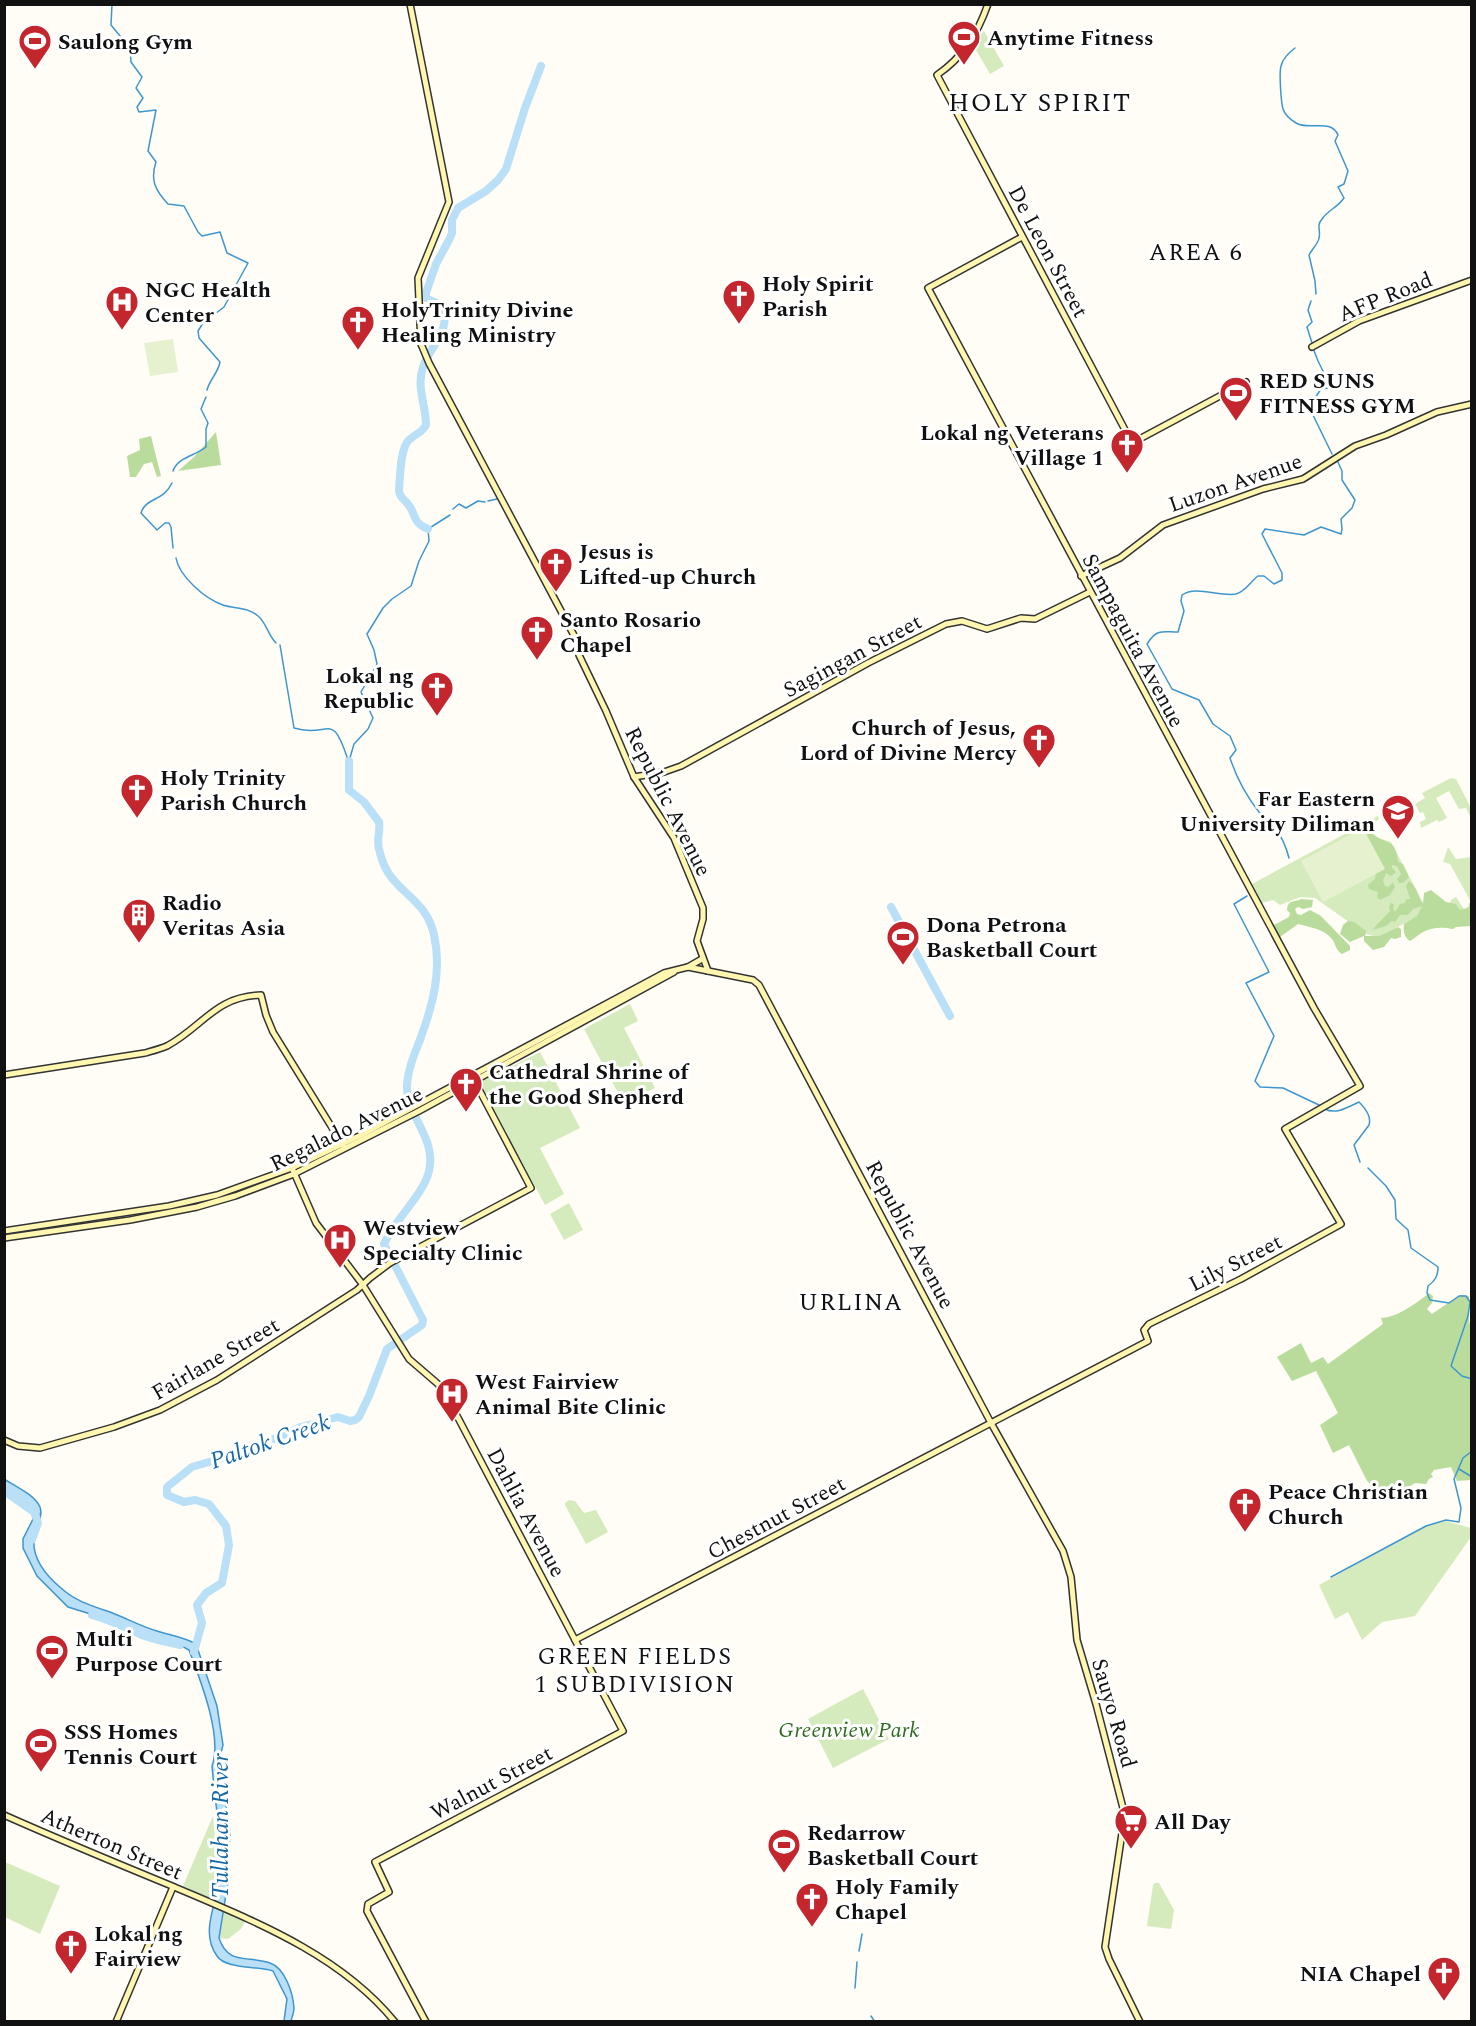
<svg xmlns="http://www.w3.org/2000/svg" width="1476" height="2026" viewBox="0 0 1476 2026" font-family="Spectral,serif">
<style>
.green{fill:#d5ebbd}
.forest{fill:#b9dc9c}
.pitch{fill:#e6f2cf}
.water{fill:#b9e0f7;stroke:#3f96cf;stroke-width:1.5}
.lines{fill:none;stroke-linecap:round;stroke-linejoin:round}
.stream{stroke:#3f96cf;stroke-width:1.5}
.river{stroke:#b9e0f7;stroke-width:8}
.secondary-casing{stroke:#333;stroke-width:8}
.secondary{stroke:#fff6b0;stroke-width:5}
.labels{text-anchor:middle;stroke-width:6;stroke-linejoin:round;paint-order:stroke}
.poi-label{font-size:22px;font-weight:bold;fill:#111;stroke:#fff;text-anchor:start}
.street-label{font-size:22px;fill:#111;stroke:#fff}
.park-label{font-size:22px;font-style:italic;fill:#2f6b1f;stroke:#fff}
.neighbourhood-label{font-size:24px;letter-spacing:1.5px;fill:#111;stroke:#fff}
.water-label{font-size:24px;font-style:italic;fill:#1768a6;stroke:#fff}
.quarter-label{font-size:26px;letter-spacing:1.5px;fill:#111;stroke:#fff}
</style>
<rect width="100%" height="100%" fill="#fffdf5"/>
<!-- green -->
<g class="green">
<polygon points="984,31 1004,66 990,74 973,45"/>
<polygon points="1451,778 1456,779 1471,808 1471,818 1466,808 1459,809 1449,791 1436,798 1447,818 1439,822 1437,820 1421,828 1420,822 1426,819 1423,812 1420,813 1415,804 1425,798 1422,793"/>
<path d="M 1378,816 L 1379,819 C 1373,823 1370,825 1372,833 L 1378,838 L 1391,842 L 1428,912 L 1377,937 L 1366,934 L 1315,898 L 1300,897 L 1280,905 L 1273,900 L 1262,903 L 1252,884 Z"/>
<polygon points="1448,847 1456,859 1471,857 1471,913 1468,912 1444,920 1451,900 1456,897 1464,909 1470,906 1468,904 1471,902 1450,864 1443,862"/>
<polygon points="630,1004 638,1021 624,1028 655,1088 624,1104 584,1029"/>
<polygon points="540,1052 580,1128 540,1148 564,1194 545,1205 479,1083"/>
<polygon points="569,1203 583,1230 564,1240 550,1214"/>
<polygon points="569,1500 575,1501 584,1513 596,1510 608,1532 586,1544 565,1505 565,1503"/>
<polygon points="1446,1521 1471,1528 1471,1537 1415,1616 1382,1622 1362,1640 1348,1612 1335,1619 1319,1585 1426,1526"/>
<polygon points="863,1689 889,1739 833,1768 808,1719"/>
<polygon points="213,1816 218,1871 210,1898 183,1886"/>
<polygon points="5,1862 60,1886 40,1934 5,1917"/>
<polygon points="1155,1883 1159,1883 1174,1910 1171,1929 1147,1926 1153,1885"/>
<polygon points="223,1912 245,1922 241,1929 228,1939 219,1938"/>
</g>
<!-- forest -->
<g class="forest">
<polygon points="216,432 221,465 178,471 194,457"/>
<polygon points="151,436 161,476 157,477 152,462 144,464 136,477 130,477 127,456 140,450 139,439"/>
<path d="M 1374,819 L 1375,821 L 1371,826 L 1372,833 C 1386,846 1396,837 1398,862 L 1403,864 L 1409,877 L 1403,883 L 1399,883 L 1397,879 L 1401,874 L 1397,866 L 1392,865 L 1392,868 L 1396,872 L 1391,876 L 1386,873 L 1383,881 L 1385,886 L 1388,887 L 1393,882 L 1395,887 L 1390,895 L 1380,900 L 1377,897 L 1378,892 L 1369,889 L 1368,885 L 1375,879 L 1376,872 L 1361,826 Z"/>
<path d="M 1409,881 C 1418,887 1417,897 1423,904 L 1424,893 L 1431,890 L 1446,902 L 1456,904 L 1460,910 L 1468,908 L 1471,902 L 1471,926 L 1456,927 L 1453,929 C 1442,927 1433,927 1423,932 C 1418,935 1415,938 1410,941 C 1404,937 1403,931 1404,924 L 1417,916 L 1422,906 L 1413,909 L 1408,915 L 1400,915 L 1395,922 L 1392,921 L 1386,926 L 1372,930 L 1390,911 L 1389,907 L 1391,903 L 1394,904 L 1393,910 L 1396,911 L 1400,904 L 1405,903 L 1406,899 L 1410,899 L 1406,886 Z"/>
<path d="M 1301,899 L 1313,900 L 1312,907 L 1303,909 L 1298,907 L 1295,909 L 1297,914 L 1301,915 L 1310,910 L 1321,916 L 1350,946 L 1350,950 L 1342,954 C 1334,949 1337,944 1331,938 C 1324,929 1309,927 1298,924 L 1280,937 L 1275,935 L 1272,926 L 1289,917 L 1290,913 L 1287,910 C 1288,899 1294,903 1301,899 Z"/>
<polygon points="1348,921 1354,922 1366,931 1365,936 1379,936 1398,927 1401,929 1401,937 1395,939 1391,938 1384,947 1373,950 1364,941 1364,936 1350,942 1340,934 1343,925"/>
<path d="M 1429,1293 L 1433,1296 L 1432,1303 L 1427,1309 L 1432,1314 L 1460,1295 L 1469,1296 C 1470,1308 1466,1318 1472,1329 L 1471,1480 L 1457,1481 L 1451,1467 L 1434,1470 L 1431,1474 L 1433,1477 L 1429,1479 L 1426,1484 L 1415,1483 L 1400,1492 L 1377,1494 L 1366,1479 L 1349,1445 L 1333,1453 L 1320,1425 L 1338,1413 L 1316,1371 L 1292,1381 L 1277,1357 L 1301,1343 L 1311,1363 L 1323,1357 L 1328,1364 L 1383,1324 L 1381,1318 C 1396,1318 1417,1303 1429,1293 Z"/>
</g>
<!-- pitch -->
<g class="pitch">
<polygon points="173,339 178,372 150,376 144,343"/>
<polygon points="1363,828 1385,869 1323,902 1301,861"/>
</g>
<!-- water -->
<path class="water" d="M 4,1479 C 15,1486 35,1495 40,1507 C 43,1515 38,1522 36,1529 C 28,1553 43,1573 61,1588 C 75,1601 92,1606 110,1612 C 126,1618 140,1626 157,1631 C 169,1635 184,1637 196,1644 L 217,1706 L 223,1745 L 218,1765 L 221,1801 L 225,1801 L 230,1830 L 228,1882 L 219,1938 C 228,1966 249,1955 270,1963 C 285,1968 293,1993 294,2008 C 294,2012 292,2017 291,2021 L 284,2021 L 287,1999 L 273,1971 C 258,1966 225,1969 217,1956 C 199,1931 218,1902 220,1876 C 222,1840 215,1802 212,1766 C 223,1737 200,1679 189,1650 L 180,1645 L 140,1635 L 113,1621 L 68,1607 L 37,1576 L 23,1548 L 23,1539 L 33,1519 L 32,1513 L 5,1490 Z"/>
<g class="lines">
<!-- stream -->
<g class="stream">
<path d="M 112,4 L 111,25 L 130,48 L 131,62 L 142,77 L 136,88 L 143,98 L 137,107 L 139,112 L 156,110 L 148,151 L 156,162 C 150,180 155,190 168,204 L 184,206 L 198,232 L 202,236 L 220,232 L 227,253 L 248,263 L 224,307 L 203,323 L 198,331 L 199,338 L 220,362 C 218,373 210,379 207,390"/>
<path d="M 1295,48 C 1289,53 1283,58 1281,66 C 1279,73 1281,102 1283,109 C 1285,115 1291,120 1296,123 C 1309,131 1331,118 1338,135 L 1335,141 L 1348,171 L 1344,184 L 1338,187 L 1344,198 C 1337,208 1328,210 1322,219 C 1316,226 1321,230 1319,238 C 1318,244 1312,249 1309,255 L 1315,281 L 1316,294"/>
<polyline points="1311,301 1308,310 1312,322 1307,327 1312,343"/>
<polyline points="1313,348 1318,361 1330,385 1328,388 1321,389 1309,407 1332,454"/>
<path d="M 173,471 C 178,457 195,456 206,447 L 206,429 L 208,423 L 201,409 L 206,397"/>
<path d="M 172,483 C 163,502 146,497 141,513 L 157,530 L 165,523 L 169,523 L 171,527 L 173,548"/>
<polyline points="488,501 497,499"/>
<polyline points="453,509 459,504 466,508 478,501 485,502"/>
<path d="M 176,558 C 179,576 205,599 223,605 C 235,609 248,607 258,616 C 266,622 268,635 276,643"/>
<path d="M 280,645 L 294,728 C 330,739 331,708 348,760"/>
<polyline points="349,761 354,744 368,729 373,718 361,692 377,664 374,650 367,634 383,608 392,599 411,586 419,561 429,541 428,529 450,515"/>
<path d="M 1289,858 C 1286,846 1281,835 1273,825 C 1269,820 1263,817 1259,812 C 1247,797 1236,776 1230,758 L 1236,750 L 1230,736 L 1213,724 L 1199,700 L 1172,689 L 1147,644 C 1157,628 1163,632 1178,632 L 1184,611 L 1181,601 L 1182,595 C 1196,585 1219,597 1236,594 C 1246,591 1250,582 1258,576 L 1264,576 L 1274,584 L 1282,580 L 1282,573 L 1262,534 L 1265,529 L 1304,535 L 1321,527 L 1341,534 L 1342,529 L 1341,519 L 1352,508 L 1355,500 L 1342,480 L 1342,471 L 1337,460"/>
<polyline points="1247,896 1234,904 1269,972 1246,983 1274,1036 1255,1081 1260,1087 1283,1088 1319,1105"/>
<path d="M 1325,1109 C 1336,1115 1348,1107 1359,1102 C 1365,1108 1372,1116 1369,1125 L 1354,1145 L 1360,1162"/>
<path d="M 1368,1168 L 1386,1186 L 1395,1200 L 1396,1219 L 1408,1230 L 1411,1248 L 1438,1267 C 1438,1276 1435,1281 1428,1286 L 1427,1293 L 1430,1300 L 1449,1303 L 1459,1296 L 1466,1296 L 1470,1302 L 1468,1316 L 1451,1366 L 1462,1376 L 1472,1379"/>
<polyline points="1459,1469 1472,1477"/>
<polyline points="1331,1577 1426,1526 1446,1520 1459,1522 1461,1508 1454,1479 1463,1458 1472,1451"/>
<polyline points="859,1951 862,1934"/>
<polyline points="855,1988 857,1962"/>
<polyline points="871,2016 875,2022"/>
</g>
<!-- river -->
<g class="river">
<path d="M 428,529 C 411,522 417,514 407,503 C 403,498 400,498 399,491 C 400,479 400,448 409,440 C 415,434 423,432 426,425 C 426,405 416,387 423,367 C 430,345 451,333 443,306 L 426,298 L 426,293 L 436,264 L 449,240 L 452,233 L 452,220 L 458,208 L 486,191 L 498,180 L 506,169 L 525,108 L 541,66"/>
<polyline points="891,907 950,1016"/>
<polyline points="4,1491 34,1512 38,1523 32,1540"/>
<path d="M 92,1615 C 110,1620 125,1628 142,1635 C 155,1640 167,1642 180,1645"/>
<path d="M 194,1652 L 202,1623 L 197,1605 L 206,1593 L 222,1583 L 229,1545 L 226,1526 L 209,1504 L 195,1500 L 184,1502 L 167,1495 L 167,1487 L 192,1467 L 252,1449 L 301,1427 L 338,1417 L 350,1421 L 355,1420 L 359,1417 L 369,1396 L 387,1349 L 422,1325 L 423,1320 L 384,1244 C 395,1219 424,1194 429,1171 C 437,1138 406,1116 407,1085 C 408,1068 415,1053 421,1037 C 433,1004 442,970 434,935 C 428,906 408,898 392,878 C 387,872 382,861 380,853 C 375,839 381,834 379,822 L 364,802 L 349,790 L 349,761"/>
</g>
<!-- secondary casing -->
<g class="secondary-casing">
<g id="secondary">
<polyline points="410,4 449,202 418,278 421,344 429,363 577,641 579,655 606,711 634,777 674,838 703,908 703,919 697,941 708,971"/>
<path d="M 988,4 C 977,35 963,57 937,75 L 1132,443 L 1246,382"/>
<polyline points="1312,347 1359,321 1472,280"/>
<polyline points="1081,576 1120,558 1163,525 1263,489 1303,479 1355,446 1386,435 1437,412 1472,404"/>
<polyline points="634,777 664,772 681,766 868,663 946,624 962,621 987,629 1021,618 1035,619 1090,592"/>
<polyline points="688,967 753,980 759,985 991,1423 1063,1551 1071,1577 1077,1640 1096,1704 1123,1808 1122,1833 1105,1947 1109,1959 1140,2022"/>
<path d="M 4,1075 L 145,1053 C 152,1051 160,1049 167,1046 C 204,1026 214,997 261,995 L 266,1015 L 273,1032 L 344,1147"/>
<polyline points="292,1168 316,1223 363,1285 409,1359 438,1384 446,1395 623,1731 375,1862 389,1892 368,1904 367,1911 426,2022"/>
<polyline points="4,1231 169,1206 217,1195 292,1168 361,1135 664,973 688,967 702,959"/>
<polyline points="4,1238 130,1220 197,1207 235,1196 294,1174 419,1111 674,972"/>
<polyline points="4,1440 18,1446 40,1448 114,1427 160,1410 217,1380 357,1290 370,1278 390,1263 531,1188 474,1080"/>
<polyline points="575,1640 1148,1341 1144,1330 1149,1324 1241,1279 1341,1224 1285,1129 1360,1086 1314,1008 928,288 1022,237"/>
<path d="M 4,1815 C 60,1840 116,1863 172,1886 C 251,1920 339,1953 395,2022"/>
<polyline points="116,2022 173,1887"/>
</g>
</g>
<!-- secondary -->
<use href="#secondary" class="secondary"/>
</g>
<!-- icons -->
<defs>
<g id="stadium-pin" transform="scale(1.725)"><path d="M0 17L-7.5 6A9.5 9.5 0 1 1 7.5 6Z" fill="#c4262e" stroke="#fff"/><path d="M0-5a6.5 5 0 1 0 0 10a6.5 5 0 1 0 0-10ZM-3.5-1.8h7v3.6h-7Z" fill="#fff"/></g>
<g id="church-pin" transform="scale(1.725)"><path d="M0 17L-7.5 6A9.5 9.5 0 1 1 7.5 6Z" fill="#c4262e" stroke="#fff"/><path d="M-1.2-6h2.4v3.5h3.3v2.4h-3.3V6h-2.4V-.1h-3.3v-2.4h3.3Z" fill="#fff"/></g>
<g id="hospital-pin" transform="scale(1.725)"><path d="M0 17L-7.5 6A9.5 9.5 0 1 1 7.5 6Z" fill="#c4262e" stroke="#fff"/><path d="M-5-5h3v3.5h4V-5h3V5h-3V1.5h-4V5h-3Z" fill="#fff"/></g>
<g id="university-pin" transform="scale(1.725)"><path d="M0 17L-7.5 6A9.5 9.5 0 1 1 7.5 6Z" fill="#c4262e" stroke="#fff"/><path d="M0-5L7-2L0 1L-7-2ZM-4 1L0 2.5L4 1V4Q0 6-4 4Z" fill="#fff"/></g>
<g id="building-pin" transform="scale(1.725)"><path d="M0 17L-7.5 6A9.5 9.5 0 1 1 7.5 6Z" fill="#c4262e" stroke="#fff"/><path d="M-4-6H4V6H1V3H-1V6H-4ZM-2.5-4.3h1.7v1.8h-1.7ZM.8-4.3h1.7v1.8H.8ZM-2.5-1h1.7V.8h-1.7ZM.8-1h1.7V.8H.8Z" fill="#fff"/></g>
<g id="supermarket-pin" transform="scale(1.725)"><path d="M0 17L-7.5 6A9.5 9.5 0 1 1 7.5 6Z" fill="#c4262e" stroke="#fff"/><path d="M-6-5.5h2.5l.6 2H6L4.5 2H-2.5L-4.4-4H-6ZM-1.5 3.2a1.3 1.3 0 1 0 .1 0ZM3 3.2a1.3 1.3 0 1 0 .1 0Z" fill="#fff"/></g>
</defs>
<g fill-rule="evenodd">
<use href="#stadium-pin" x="964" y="37"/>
<use href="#stadium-pin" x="35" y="41"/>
<use href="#church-pin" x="739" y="296"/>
<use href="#hospital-pin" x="122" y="302"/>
<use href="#church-pin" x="358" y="322"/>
<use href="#stadium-pin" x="1236" y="393"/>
<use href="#church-pin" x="1127" y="445"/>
<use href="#church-pin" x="556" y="564"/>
<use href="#church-pin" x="537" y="632"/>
<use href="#church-pin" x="437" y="688"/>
<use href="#church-pin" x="1039" y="740"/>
<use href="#church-pin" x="137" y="790"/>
<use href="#university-pin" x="1398" y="811"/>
<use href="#building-pin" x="139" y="915"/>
<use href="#stadium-pin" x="903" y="937"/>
<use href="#church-pin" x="466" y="1084"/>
<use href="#hospital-pin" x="340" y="1240"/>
<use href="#hospital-pin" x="452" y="1394"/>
<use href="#church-pin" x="1245" y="1504"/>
<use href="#stadium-pin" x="52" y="1651"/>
<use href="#stadium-pin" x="41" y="1744"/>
<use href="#supermarket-pin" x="1131" y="1821"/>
<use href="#stadium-pin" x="784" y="1845"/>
<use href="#church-pin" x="812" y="1899"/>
<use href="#church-pin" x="71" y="1946"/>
<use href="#church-pin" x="1444" y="1973"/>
</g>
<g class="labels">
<!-- poi labels -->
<g class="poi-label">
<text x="987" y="45">Anytime Fitness</text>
<text x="58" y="49">Saulong Gym</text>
<text x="762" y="291">Holy Spirit<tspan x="762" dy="25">Parish</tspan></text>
<text x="145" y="297">NGC Health<tspan x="145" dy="25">Center</tspan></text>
<text x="381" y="317">HolyTrinity Divine<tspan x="381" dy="25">Healing Ministry</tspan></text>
<text x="1259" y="388">RED SUNS<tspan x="1259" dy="25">FITNESS GYM</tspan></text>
<text x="1104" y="440" text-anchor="end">Lokal ng Veterans<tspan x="1104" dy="25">Village 1</tspan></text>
<text x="579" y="559">Jesus is<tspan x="579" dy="25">Lifted-up Church</tspan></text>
<text x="560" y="627">Santo Rosario<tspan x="560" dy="25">Chapel</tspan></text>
<text x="414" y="683" text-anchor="end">Lokal ng<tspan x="414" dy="25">Republic</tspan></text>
<text x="1016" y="735" text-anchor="end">Church of Jesus,<tspan x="1016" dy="25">Lord of Divine Mercy</tspan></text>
<text x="160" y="785">Holy Trinity<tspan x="160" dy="25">Parish Church</tspan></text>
<text x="1375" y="806" text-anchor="end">Far Eastern<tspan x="1375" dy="25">University Diliman</tspan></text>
<text x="162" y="910">Radio<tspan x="162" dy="25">Veritas Asia</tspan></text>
<text x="926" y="932">Dona Petrona<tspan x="926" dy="25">Basketball Court</tspan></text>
<text x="489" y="1079">Cathedral Shrine of<tspan x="489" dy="25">the Good Shepherd</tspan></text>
<text x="363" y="1235">Westview<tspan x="363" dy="25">Specialty Clinic</tspan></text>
<text x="475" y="1389">West Fairview<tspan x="475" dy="25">Animal Bite Clinic</tspan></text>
<text x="1268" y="1499">Peace Christian<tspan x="1268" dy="25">Church</tspan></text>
<text x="75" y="1646">Multi<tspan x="75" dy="25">Purpose Court</tspan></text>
<text x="64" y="1739">SSS Homes<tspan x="64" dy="25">Tennis Court</tspan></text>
<text x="1154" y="1829">All Day</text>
<text x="807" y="1840">Redarrow<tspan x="807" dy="25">Basketball Court</tspan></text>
<text x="835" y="1894">Holy Family<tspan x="835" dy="25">Chapel</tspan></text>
<text x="94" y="1941">Lokal ng<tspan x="94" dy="25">Fairview</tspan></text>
<text x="1421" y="1981" text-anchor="end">NIA Chapel</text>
</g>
<!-- street labels -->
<g class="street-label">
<text transform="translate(1049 251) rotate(62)" y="8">De Leon Street</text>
<text transform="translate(1385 296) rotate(-22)" y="8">AFP Road</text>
<text transform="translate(1235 482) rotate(-19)" y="8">Luzon Avenue</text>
<text transform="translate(1134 640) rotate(62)" y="8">Sampaguita Avenue</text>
<text transform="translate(852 655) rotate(-28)" y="8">Sagingan Street</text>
<text transform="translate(669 801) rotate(63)" y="8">Republic Avenue</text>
<text transform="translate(346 1128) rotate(-26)" y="8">Regalado Avenue</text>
<text transform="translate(911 1234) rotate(62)" y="8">Republic Avenue</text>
<text transform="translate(1235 1262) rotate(-27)" y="8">Lily Street</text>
<text transform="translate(215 1358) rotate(-30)" y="8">Fairlane Street</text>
<text transform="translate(527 1512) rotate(62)" y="8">Dahlia Avenue</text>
<text transform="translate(776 1517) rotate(-28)" y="8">Chestnut Street</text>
<text transform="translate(1115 1713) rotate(74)" y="8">Sauyo Road</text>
<text transform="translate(491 1782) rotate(-28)" y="8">Walnut Street</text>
<text transform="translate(112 1843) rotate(23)" y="8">Atherton Street</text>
</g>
<!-- park labels -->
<g class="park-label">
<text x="849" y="1737">Greenview Park</text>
</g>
<!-- neighbourhood labels -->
<g class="neighbourhood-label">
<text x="1196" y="260">AREA 6</text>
<text x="851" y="1310">URLINA</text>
<text x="635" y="1664">GREEN FIELDS<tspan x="635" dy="28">1 SUBDIVISION</tspan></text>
</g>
<!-- water labels -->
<g class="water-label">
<text transform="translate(270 1441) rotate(-19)" y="8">Paltok Creek</text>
<text transform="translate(220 1826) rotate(-90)" y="8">Tullahan River</text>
</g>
<!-- quarter labels -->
<g class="quarter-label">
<text x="1040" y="111">HOLY SPIRIT</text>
</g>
</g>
<!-- border -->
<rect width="1476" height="2026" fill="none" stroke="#111111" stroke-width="12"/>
</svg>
